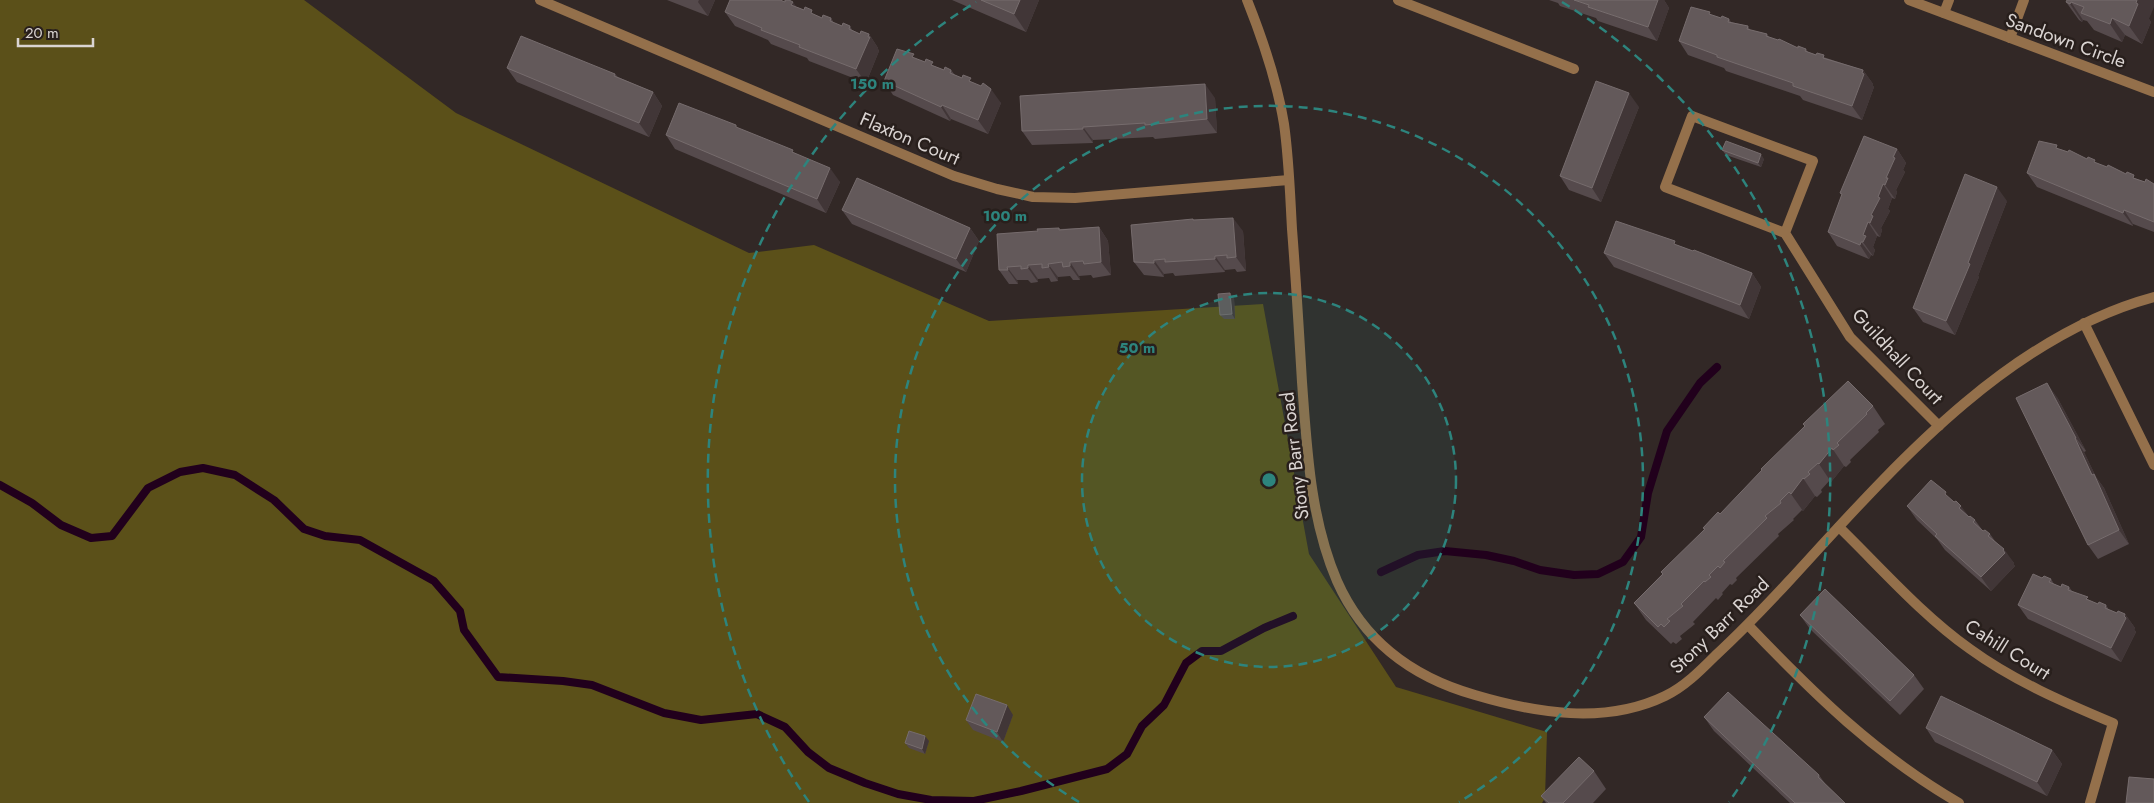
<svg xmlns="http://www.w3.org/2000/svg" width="2154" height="803" viewBox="0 0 2154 803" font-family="Jost,sans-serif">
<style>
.forest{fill:#5b5019}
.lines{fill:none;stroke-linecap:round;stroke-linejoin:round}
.stream{stroke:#21001c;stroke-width:8}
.street{stroke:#94704b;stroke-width:10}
.wall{fill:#554a4c}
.shaded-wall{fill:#413637}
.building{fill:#63595a;stroke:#766c6d}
.ring{fill:none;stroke:#2d847d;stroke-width:2.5;stroke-dasharray:9 6}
.labels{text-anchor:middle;stroke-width:5;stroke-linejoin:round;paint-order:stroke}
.street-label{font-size:19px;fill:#dad4d2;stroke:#281f1c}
.centre{fill:#2d847d;stroke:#281f1c;stroke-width:2.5}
.ring-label{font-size:15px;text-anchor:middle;font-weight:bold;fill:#2d847d;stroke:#281f1c;stroke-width:5;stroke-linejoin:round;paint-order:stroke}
</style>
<rect width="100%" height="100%" fill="#322826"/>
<!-- forest -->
<polygon class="forest" points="0,0 304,0 456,113 749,253 814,245 989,321 1263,304 1309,554 1396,687 1547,732 1545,798 1542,803 0,803"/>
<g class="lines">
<!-- stream -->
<g class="stream">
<polyline points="0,485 32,503 61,525 91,538 112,536 148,488 180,472 203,468 235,475 274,500 304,529 325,536 360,540 434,581 460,611 464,630 498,677 563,681 592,685 664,713 701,720 757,714 785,727 808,752 829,768 865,783 898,794 931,800 974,801 1021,791 1107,769 1127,754 1142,726 1164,705 1186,663 1202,651 1221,651 1264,628 1293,616"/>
<polyline points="1381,572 1418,555 1445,551 1486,555 1514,561 1540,570 1574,575 1598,574 1623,562 1641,537 1648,493 1667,431 1700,383 1717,367"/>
</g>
<!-- street -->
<g class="street">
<polyline points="540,0 954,176 997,189 1033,197 1075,198 1289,180"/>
<path d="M 1247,0 C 1263,40 1277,81 1284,124 C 1289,159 1290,194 1292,229 C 1296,280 1299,331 1302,382 C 1307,449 1310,518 1337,581 C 1364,642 1412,677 1475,695 C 1536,713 1605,725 1665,696 C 1684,687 1700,671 1715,656 C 1741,632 1765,607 1789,581 C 1890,471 2005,337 2154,297"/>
<polyline points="1398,0 1574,69"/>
<polyline points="1909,0 2154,92"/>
<polyline points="1944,13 1949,0"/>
<polyline points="2010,38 2024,0"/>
<polyline points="1785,233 1813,161 1692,116 1665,187 1785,233 1850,337 1939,426"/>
<polyline points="2084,323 2154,465"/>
<path d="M 1839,527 C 1881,568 1922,615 1970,649 C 2014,681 2063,702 2113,723 L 2090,803"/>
<path d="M 1748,625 C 1814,694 1876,755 1959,803"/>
</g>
</g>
<!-- wall -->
<g class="wall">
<polygon points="667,0 715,0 708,16"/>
<polygon points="952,0 1039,0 1026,32"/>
<polygon points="1549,0 1664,0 1669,8 1657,41 1598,21 1596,18 1560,6 1558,3"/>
<polygon points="2067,0 2149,19 2151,22 2142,44 2125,35 2122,42 2094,30 2087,21 2083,20 2082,22 2079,20 2066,2"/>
<polygon points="797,7 822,18 831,18 834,23 842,26 850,26 852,30 860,34 869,34 878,48 878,49 879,51 866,83 809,61 807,58 771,44 768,40 735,26 725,12"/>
<polygon points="1712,15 1721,18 1729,19 1731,22 1748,26 1750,30 1767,34 1769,37 1798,48 1806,49 1808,52 1863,70 1873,84 1872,85 1874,87 1862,120 1803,100 1800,96 1726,71 1724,68 1688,55 1679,41"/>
<polygon points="917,59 944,70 951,70 955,75 974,83 1001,103 988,134 951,119 950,121 893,95 884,81"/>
<polygon points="507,68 615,74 618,77 653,92 662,106 649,137 517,82"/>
<polygon points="1215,98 1217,133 1155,139 1153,137 1093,140 1093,143 1032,145 1022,131"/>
<polygon points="1639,107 1601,202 1569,190 1560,176"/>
<polygon points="738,128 795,153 840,182 826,213 675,149 666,135"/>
<polygon points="1897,149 1906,163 1903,170 1905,172 1896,190 1897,192 1895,199 1892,198 1888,209 1890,211 1881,228 1882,230 1880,237 1877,236 1873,247 1875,250 1873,256 1871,255 1869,259 1837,246 1828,232 1842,195 1840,193"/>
<polygon points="2060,149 2137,179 2145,182 2154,184 2154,232 2133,224 2133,226 2037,187 2027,173"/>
<polygon points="1722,150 1764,159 1761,167 1726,155"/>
<polygon points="2007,201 1978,276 1979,277 1955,335 1923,322 1913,308"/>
<polygon points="842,210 970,228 979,241 966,272 852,224"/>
<polygon points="1193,219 1194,220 1243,231 1246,271 1237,272 1235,269 1225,270 1225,272 1175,276 1173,273 1164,274 1164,277 1144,275 1134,262"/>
<polygon points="1099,227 1108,241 1111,275 1093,278 1091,275 1079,276 1080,280 1073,280 1070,276 1058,277 1058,281 1051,282 1049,278 1038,279 1038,282 1031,283 1028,280 1017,280 1018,284 1009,284 999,270 1038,231 1059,228 1060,229"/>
<polygon points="1677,245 1752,273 1761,287 1749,319 1614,267 1604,253"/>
<polygon points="1234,298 1235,319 1224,319 1220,315"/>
<polygon points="2057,397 2086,451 2084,452 2096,477 2104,488 2129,544 2098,559 2088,545"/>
<polygon points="1873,406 1885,424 1878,430 1879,432 1850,460 1851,462 1846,467 1844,466 1831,482 1830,480 1821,490 1822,492 1817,497 1815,496 1803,511 1802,510 1793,519 1794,520 1778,534 1779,536 1736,578 1737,580 1732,585 1730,584 1722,593 1723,594 1718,600 1716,598 1693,622 1695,624 1680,636 1682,639 1676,644 1673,642 1671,644 1646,620 1634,603 1705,530 1703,528 1720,514"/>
<polygon points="1952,500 1969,517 1975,520 1983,531 1990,534 1995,541 2014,563 2013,564 2015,566 1991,591 1945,550 1937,539 1917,520 1907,506"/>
<polygon points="2042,578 2051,579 2054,584 2061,587 2069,587 2072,591 2091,601 2098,604 2106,605 2109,610 2117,613 2125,614 2135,628 2134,629 2136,632 2121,662 2028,619 2018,605"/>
<polygon points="1800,615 1914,675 1924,689 1900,715 1810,629"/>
<polygon points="1013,715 1003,742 973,730 966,720"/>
<polygon points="1704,717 1819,775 1826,785 1845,803 1790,803 1714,731"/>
<polygon points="1926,728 2052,750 2062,764 2047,796 1935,742"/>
<polygon points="929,741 925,754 909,748 905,743"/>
<polygon points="1594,771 1606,789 1593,803 1546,803 1541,796"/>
</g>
<!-- shaded-wall -->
<g class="shaded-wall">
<polygon points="699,0 715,0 708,16 698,2"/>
<polygon points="1020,0 1039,0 1026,32 1014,14"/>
<polygon points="1658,0 1664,0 1669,8 1657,41 1648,27"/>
<polygon points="2137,0 2154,0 2154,7 2149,19 2151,22 2142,44 2129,26"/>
<polygon points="793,2 803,16 791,5"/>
<polygon points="2071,2 2083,20 2082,22 2070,4"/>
<polygon points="2112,18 2125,35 2122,42 2110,24"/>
<polygon points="869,34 878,48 878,49 879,51 866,83 856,69"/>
<polygon points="1863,70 1873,84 1872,85 1874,87 1862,120 1852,106"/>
<polygon points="1205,84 1215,98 1217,133 1207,119"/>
<polygon points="991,89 1001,103 988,134 978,120"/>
<polygon points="653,92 662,106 649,137 639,123"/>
<polygon points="1629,93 1639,107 1601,202 1592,188"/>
<polygon points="942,105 951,119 950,121 941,107"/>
<polygon points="1083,127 1093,140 1093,143 1083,129"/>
<polygon points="1897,149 1906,163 1903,170 1905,172 1896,190 1897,192 1895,199 1885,185 1886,178"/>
<polygon points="1761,154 1764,159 1761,167 1758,163"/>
<polygon points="830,168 840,182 826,213 817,199"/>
<polygon points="1883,184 1892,198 1888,209 1890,211 1881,228 1882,230 1880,237 1870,223 1871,215"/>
<polygon points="1997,187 2007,201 1978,276 1979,277 1955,335 1946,321"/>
<polygon points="2124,210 2133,224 2133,226 2123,213"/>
<polygon points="1233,218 1243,231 1246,271 1236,257"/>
<polygon points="1868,222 1877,236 1873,247 1875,250 1873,256 1863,242 1863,235"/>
<polygon points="1099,227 1108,241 1111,275 1101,262"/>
<polygon points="970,228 979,241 966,272 956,259"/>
<polygon points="1861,242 1871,255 1869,259 1860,245"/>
<polygon points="1215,256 1225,270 1225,272 1215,259"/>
<polygon points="1154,260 1164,274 1164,277 1154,263"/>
<polygon points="1070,262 1079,276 1080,280 1070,266"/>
<polygon points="1048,264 1058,277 1058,281 1049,267"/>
<polygon points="1028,265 1038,279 1038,282 1028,268"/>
<polygon points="1007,267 1017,280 1018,284 1008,270"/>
<polygon points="1752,273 1761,287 1749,319 1740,305"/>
<polygon points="1230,293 1234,298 1235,319 1232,314"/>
<polygon points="2047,383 2057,397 2086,451 2076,438"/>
<polygon points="2075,438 2084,452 2096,477 2104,488 2129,544 2119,530 2092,475"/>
<polygon points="1832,448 1844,466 1831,482 1819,464"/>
<polygon points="1803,478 1815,496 1803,511 1791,494"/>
<polygon points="1961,506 1971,519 1959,508"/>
<polygon points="2004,549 2014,563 2013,564 2015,566 1991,591 1981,577"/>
<polygon points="2125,614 2135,628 2134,629 2136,632 2121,662 2111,648"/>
<polygon points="1007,705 1013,715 1003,742 997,732"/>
<polygon points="925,736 929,741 925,754 922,749"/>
<polygon points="2052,750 2062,764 2047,796 2037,782"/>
</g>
<!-- building -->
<g class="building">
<polygon points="730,0 780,0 785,2 785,0 789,0 793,2 791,5 804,10 805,7 812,10 811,13 822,18 823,15 831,18 830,21 842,26 843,23 850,26 849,29 860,34 861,31 869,34 868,37 870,37 856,69 799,47 800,45 761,30 762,28 725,12"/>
<polygon points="981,0 1020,0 1014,14"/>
<polygon points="1574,0 1658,0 1648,27 1588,7 1589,5"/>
<polygon points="2067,0 2137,0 2136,3 2138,4 2129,26 2112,18 2110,24 2081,13 2084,7 2071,2 2070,4 2066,2"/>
<polygon points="1691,7 1710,12 1709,14 1721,18 1722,16 1729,19 1728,22 1748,26 1747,29 1767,34 1766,36 1778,40 1779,39 1798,48 1798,46 1806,49 1805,51 1816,55 1817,53 1824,55 1823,58 1863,70 1862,73 1864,74 1852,106 1793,86 1793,83 1717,57 1717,55 1679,41"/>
<polygon points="521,36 615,74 614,76 653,92 639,123 507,68"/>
<polygon points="897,49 914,54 912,57 925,62 926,59 933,62 931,65 944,70 945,67 951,70 950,73 962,78 963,75 971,78 969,81 981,86 983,83 991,89 978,120 942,105 941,107 884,81"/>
<polygon points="1596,81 1629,93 1592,188 1560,176"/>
<polygon points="1205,84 1207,119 1145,125 1145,123 1083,127 1083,129 1022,131 1020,96"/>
<polygon points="679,103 736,125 736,127 793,150 792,152 830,168 817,199 666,135"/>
<polygon points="1864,136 1897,149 1893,157 1895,158 1886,178 1888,178 1885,185 1883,184 1878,197 1880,198 1871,215 1873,216 1870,223 1868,222 1863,235 1866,236 1863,242 1861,242 1860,245 1828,232 1842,194 1840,193"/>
<polygon points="1726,141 1761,154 1758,163 1722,150"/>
<polygon points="2039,141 2057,145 2056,148 2068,152 2069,150 2087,159 2088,157 2095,160 2094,162 2107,167 2108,165 2126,174 2127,172 2134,175 2133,178 2145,182 2146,179 2154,184 2154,222 2124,210 2123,213 2027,173"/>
<polygon points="1965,174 1997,187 1968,263 1970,264 1946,321 1913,308"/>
<polygon points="857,178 970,228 956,259 842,210"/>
<polygon points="1233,218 1236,257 1227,258 1227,255 1215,256 1215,259 1165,262 1165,259 1154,260 1154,263 1134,262 1131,225 1193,219 1193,220"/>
<polygon points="1616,221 1675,241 1674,244 1693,251 1694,250 1752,273 1740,305 1604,253"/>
<polygon points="1099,227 1101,262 1084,264 1083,261 1070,262 1070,266 1063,267 1062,262 1048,264 1049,267 1042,268 1042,264 1028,265 1028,268 1021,269 1021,266 1007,267 1008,270 999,270 997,234 1038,231 1037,229 1059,228 1059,230"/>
<polygon points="1230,293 1232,314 1220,315 1218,294"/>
<polygon points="1848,381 1873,406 1866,413 1867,414 1837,443 1839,445 1833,450 1832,448 1819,464 1818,463 1808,472 1810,474 1804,479 1803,478 1791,494 1789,492 1780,501 1781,503 1765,516 1767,518 1723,561 1725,562 1720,568 1718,566 1709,575 1711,577 1705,582 1704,581 1681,604 1683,606 1667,619 1670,621 1664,627 1661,624 1658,627 1634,603 1663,574 1661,572 1705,529 1703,528 1718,512 1720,514 1762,470 1761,469 1805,426 1803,424"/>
<polygon points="2047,383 2076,438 2075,438 2092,475 2094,474 2119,530 2088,545 2016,398"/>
<polygon points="1931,480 1946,492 1945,494 1954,502 1956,501 1961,506 1959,508 1969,517 1970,516 1975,520 1973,522 1983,531 1985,530 1990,534 1988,536 2004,549 2003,550 2005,553 1981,577 1935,536 1937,534 1907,506"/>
<polygon points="2033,574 2042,578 2044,576 2051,579 2049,582 2061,587 2062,584 2069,587 2068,590 2088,597 2086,599 2098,604 2099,602 2106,605 2105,608 2117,613 2118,611 2125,614 2124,616 2126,618 2111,648 2018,605"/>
<polygon points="1825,589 1914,675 1890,701 1800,615"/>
<polygon points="1728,692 1819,775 1818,777 1845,803 1795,803 1704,717"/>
<polygon points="976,694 1007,705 997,732 966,720"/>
<polygon points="1941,696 2052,750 2037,782 1926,728"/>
<polygon points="909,731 925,736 922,749 905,743"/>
<polygon points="1579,757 1594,771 1563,803 1549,803 1541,796"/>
<polygon points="2129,777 2154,779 2154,803 2126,803"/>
</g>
<!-- distance rings -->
<circle cx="1269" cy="480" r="187" fill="#2d847d" fill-opacity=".12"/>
<g class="ring">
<circle cx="1269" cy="480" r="187"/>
<path d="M1079 802A374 374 0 1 1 1459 802"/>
<path d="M809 802A561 561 0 0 1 976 2M1562 2A561 561 0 0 1 1729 802"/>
</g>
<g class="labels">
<!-- street labels -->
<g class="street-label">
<text transform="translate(2066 40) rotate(20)" y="7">Sandown Circle</text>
<text transform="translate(910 138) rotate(23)" y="7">Flaxton Court</text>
<text transform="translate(1898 356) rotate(47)" y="7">Guildhall Court</text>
<text transform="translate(1294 456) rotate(-97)" y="7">Stony Barr Road</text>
<text transform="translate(1719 625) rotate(-44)" y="7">Stony Barr Road</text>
<text transform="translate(2008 649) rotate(32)" y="7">Cahill Court</text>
</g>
</g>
<circle cx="1269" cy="480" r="8" class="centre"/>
<g class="ring-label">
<text x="872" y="89">150 m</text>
<text x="1005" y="221">100 m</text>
<text x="1137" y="353">50 m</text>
</g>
<!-- scale -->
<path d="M18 38v8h75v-8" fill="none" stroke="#dad4d2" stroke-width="2.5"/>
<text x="25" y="38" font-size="15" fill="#dad4d2" stroke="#281f1c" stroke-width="4" paint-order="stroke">20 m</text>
</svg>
